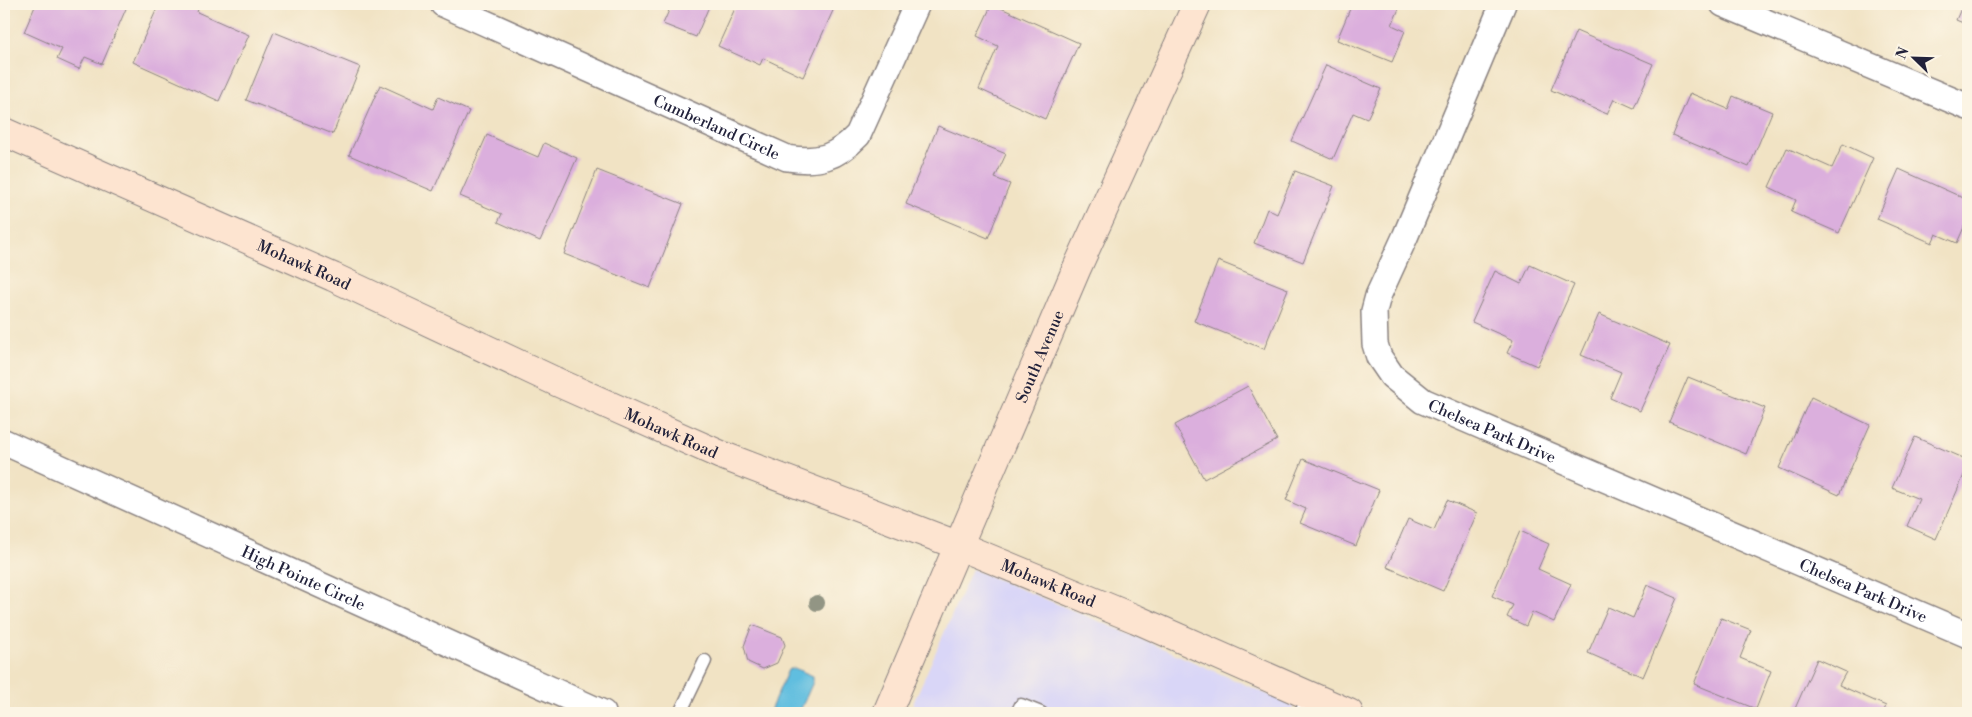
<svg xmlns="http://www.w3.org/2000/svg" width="1972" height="717" viewBox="0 0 1972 717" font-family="'Libre Bodoni',serif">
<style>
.built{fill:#d9d6f7}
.water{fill:#61bedf;stroke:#42708d}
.building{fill:#dbafdd}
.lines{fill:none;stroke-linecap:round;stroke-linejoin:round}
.lane-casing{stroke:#8a8280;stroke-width:15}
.street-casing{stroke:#8a8280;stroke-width:28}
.secondary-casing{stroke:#8a8280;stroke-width:30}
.lane{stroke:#fff;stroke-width:12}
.street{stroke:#fff;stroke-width:25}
.secondary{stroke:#fde4d0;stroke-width:28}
.tree{fill:#929584}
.labels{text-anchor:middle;stroke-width:4.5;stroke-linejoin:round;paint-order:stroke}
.street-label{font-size:16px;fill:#22223b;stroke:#fcf5e5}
</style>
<rect width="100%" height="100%" fill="#fcf5e5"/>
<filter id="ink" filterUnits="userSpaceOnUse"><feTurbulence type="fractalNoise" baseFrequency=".02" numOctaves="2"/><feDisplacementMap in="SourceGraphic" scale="10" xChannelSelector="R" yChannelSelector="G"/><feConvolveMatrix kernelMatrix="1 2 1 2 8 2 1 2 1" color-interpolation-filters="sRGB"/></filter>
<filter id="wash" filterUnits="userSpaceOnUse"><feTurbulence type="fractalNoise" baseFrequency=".0096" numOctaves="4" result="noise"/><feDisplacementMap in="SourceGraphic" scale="20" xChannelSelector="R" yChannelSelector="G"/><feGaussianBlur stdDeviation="1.12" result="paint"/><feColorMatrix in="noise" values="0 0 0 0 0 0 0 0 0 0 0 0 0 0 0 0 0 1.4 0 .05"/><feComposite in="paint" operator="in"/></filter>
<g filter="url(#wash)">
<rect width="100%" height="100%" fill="#f1e3c4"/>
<!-- built -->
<polygon class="built" points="972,569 1130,634 1294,706 1291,713 909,713"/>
<!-- water -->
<polygon class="water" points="794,668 813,676 813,682 799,713 769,713 788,670"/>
<g id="blocks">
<!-- building -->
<g class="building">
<polygon points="36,4 128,4 102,64 85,57 79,69 57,59 62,49 24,32"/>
<polygon points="159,4 200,4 197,12 249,35 219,101 133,62"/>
<polygon points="660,4 710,4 696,37 663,24 670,8"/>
<polygon points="737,4 836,4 803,77 763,58 760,65 718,46"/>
<polygon points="992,4 1079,43 1045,119 979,89 998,46 977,36"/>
<polygon points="1352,4 1401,4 1392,25 1405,31 1392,62 1337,40"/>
<polygon points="1963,4 1968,4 1968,25 1956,20"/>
<polygon points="1576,31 1653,64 1634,108 1614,99 1607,114 1551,90"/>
<polygon points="274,32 360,67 333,134 246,100"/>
<polygon points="1326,65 1381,89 1367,119 1353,113 1333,159 1292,141"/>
<polygon points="380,85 433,109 438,97 469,111 433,191 349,155"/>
<polygon points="1690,93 1728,109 1733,96 1772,112 1749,167 1672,135"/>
<polygon points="938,126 1006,154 995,178 1010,184 988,238 906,204"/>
<polygon points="487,135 538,157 544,143 577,158 540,241 498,222 502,214 460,196"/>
<polygon points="1843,144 1873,158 1839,233 1791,212 1796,200 1769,187 1787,148 1832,168"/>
<polygon points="1899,169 1968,200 1968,218 1957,243 1936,234 1932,243 1877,219"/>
<polygon points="597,170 683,204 650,288 564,254"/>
<polygon points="1295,171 1334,186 1303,262 1254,243 1267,209 1277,214"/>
<polygon points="1218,261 1288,289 1264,349 1194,321"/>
<polygon points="1530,265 1574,285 1537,366 1507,353 1513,340 1472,322 1495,271 1521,284"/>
<polygon points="1599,314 1670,345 1640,411 1610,398 1621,372 1581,355"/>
<polygon points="1688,377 1765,408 1746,454 1669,422"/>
<polygon points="1248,386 1277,440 1204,479 1175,425"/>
<polygon points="1811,397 1870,425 1839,495 1779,468"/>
<polygon points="1915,437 1968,460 1968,466 1936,539 1907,526 1919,499 1892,488"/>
<polygon points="1303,459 1379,490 1356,546 1300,523 1306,509 1286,500"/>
<polygon points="1447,500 1477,513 1443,591 1387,567 1408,519 1434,530"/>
<polygon points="1520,531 1549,544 1538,569 1571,584 1554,622 1532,612 1526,626 1507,617 1513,605 1492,596"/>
<polygon points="1647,585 1677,598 1643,677 1588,653 1608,607 1633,618"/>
<polygon points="1721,618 1751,630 1740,658 1771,671 1756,709 1694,684"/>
<polygon points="752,625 782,637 785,645 777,663 763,669 748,662 744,646"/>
<polygon points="1817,659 1846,672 1839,685 1886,706 1883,713 1793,713"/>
</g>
</g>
</g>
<g filter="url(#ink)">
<use href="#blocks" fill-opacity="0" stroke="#8a8280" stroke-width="1"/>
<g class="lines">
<!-- lane casing -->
<g class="lane-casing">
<g id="lane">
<polyline points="680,713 705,661"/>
<polyline points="1017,713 1021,705 1041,713"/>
<polyline points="1301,713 1309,695"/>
</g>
</g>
<!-- street casing -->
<g class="street-casing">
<g id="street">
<path id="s1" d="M 443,4 L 787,158 C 818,163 836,158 858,135 L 917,4"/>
<path id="s2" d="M 1503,4 L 1405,237 L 1378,296 L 1374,311 L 1375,344 L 1379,357 L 1392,376 L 1423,401 L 1968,635"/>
<polyline points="1723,4 1968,107"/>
<path id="s3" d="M 4,442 L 603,713"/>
</g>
</g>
<!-- secondary casing -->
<g class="secondary-casing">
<g id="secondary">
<path id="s4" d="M 4,132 L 333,277 L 559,383 L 721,455 L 957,545 L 1136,619 L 1349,713"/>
<path id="s5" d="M 887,713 L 1076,270 L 1197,4"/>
</g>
</g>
<!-- lane -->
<use href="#lane" class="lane"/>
<!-- street -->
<use href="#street" class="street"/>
<!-- secondary -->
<use href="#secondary" class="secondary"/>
</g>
<!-- trees -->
<circle class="tree" cx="817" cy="603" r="8"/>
</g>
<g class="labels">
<!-- street labels -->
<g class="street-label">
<text dy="6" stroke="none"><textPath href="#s1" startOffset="300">Cumberland Circle</textPath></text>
<text dy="6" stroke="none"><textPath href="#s4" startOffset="328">Mohawk Road</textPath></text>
<text dy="6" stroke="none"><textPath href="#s5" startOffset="388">South Avenue</textPath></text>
<text dy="6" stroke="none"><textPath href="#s2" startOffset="518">Chelsea Park Drive</textPath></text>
<text dy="6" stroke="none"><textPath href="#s4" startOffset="732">Mohawk Road</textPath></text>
<text dy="6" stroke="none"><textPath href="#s3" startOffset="329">High Pointe Circle</textPath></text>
<text dy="6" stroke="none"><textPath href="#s4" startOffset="1138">Mohawk Road</textPath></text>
<text dy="6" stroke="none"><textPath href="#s2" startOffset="922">Chelsea Park Drive</textPath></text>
</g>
</g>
<!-- margin -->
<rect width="1972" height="717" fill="none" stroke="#fcf5e5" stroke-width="20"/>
<!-- north arrow -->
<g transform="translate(1914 58) rotate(293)" stroke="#fcf5e5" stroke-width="4" paint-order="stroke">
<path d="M0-4L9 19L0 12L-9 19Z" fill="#22223b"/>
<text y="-8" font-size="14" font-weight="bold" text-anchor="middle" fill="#22223b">N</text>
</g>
</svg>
